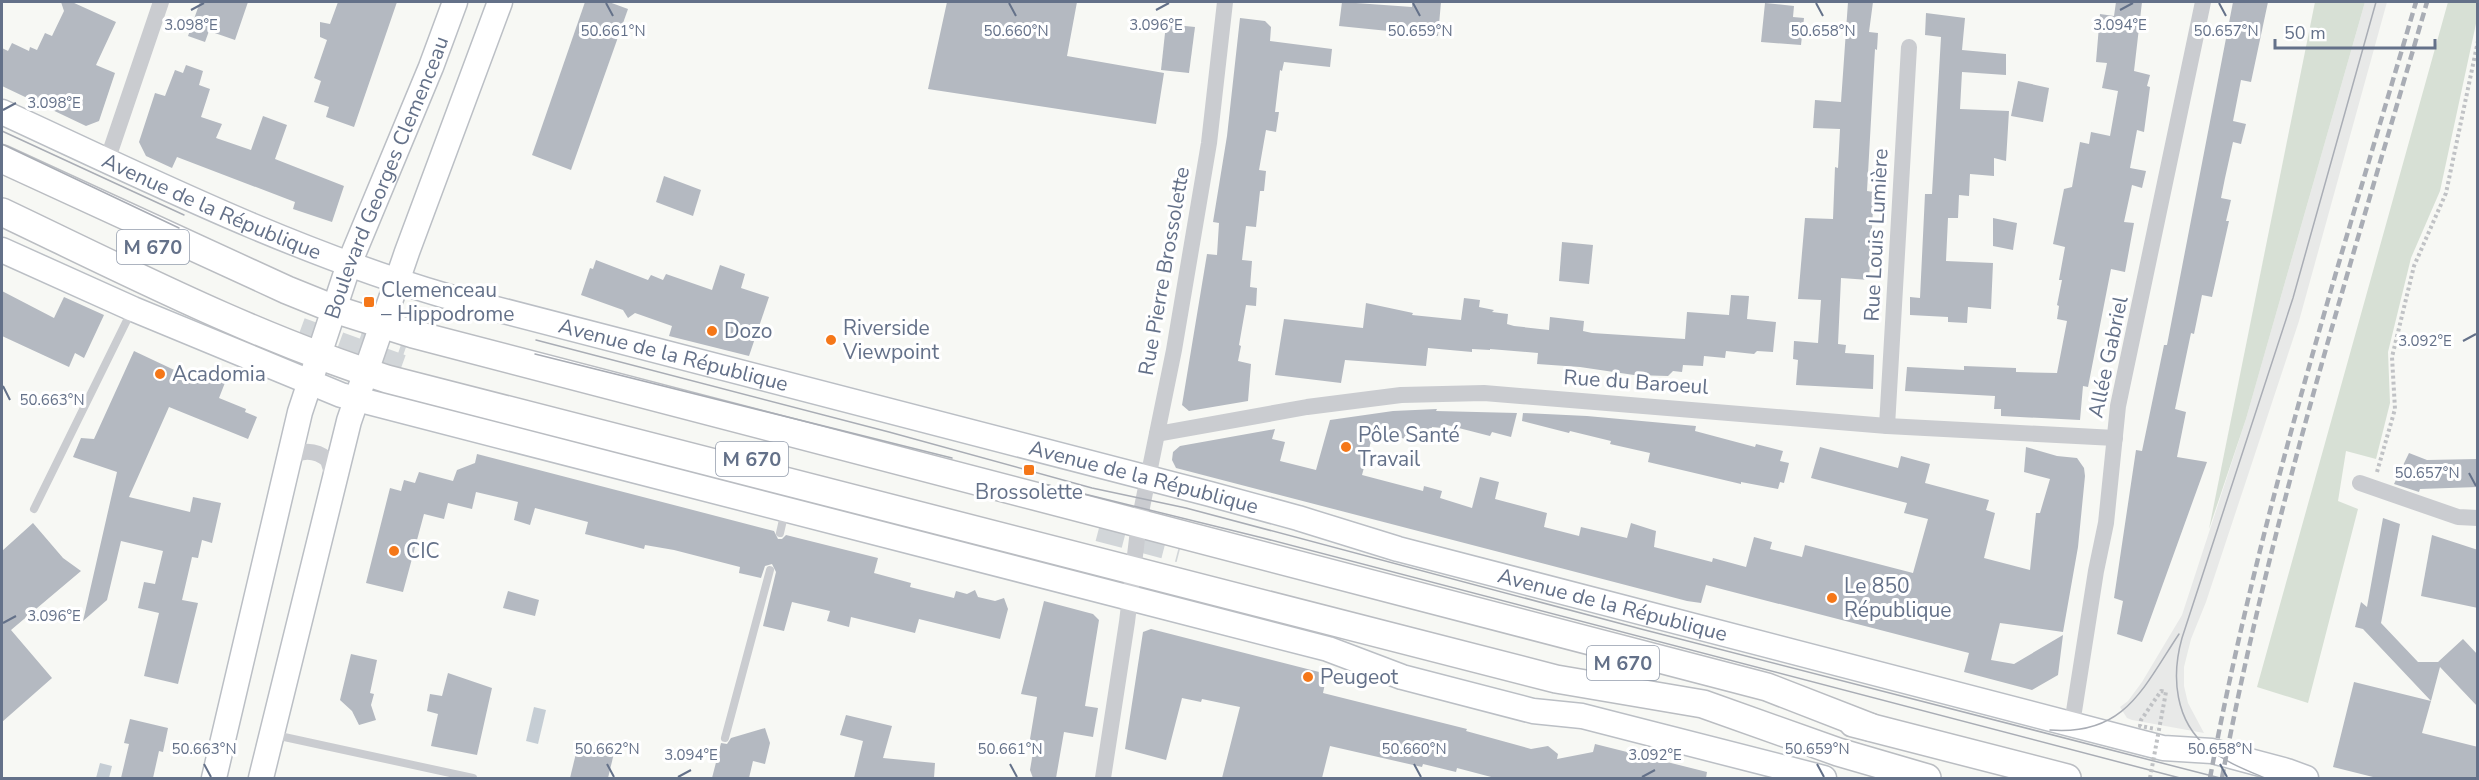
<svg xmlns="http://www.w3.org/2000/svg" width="2479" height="780" viewBox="0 0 2479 780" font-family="'Nunito Sans',sans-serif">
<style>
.built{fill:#e8e9e8}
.green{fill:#d7e0d5}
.water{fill:#c5cdd4}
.building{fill:#b4b9c1}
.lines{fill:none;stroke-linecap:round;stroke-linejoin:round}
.primary-tunnel{stroke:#d2d6d9;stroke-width:27;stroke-dasharray:27 14;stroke-linecap:butt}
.secondary-casing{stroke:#bbbfc5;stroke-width:27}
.primary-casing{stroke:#babdc2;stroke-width:30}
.path{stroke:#c0c2c5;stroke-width:4;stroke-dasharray:3 3;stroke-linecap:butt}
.lane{stroke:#caccd0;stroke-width:8}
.street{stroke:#caccd0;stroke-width:16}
.secondary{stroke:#fff;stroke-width:24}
.primary{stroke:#fff;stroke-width:27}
.tram{stroke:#a9adb5;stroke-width:1.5}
.rail{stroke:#a9adb5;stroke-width:4.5;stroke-dasharray:9 4.5;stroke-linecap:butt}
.path-bridge{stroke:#c0c2c5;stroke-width:4;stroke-dasharray:3 3;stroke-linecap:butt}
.ticks{fill:none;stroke:#647189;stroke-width:2}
.poi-dot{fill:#f57718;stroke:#fff;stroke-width:2}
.labels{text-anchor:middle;stroke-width:6;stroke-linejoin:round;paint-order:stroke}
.shield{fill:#fff;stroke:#929cac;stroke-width:1.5}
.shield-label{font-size:20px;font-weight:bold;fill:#647189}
.street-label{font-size:21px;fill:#647189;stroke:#fff}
.poi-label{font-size:21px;fill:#647189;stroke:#fff;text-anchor:start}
.ticks-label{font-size:15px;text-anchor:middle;fill:#647189;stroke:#fff;stroke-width:6;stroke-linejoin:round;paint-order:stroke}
</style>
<rect width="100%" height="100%" fill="#f7f8f4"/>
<!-- built -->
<polygon class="built" points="2365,2 2387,2 2299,321 2206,602 2191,639 2184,667 2184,686 2188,703 2204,733 2132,720 2127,718 2120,707 2128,701 2142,682 2182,615 2246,419"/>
<!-- green -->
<g class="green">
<polygon points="2315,2 2365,2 2246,419 2209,529"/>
<polygon points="2448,2 2477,2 2477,19 2440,191 2411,258 2388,352 2390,403 2376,459 2346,451 2338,501 2358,509 2308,703 2257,687"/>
</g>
<!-- water -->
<g class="water">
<polygon points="534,707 546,710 538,744 526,741"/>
<polygon points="100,763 112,766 109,778 96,778"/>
</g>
<!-- building -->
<g class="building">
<polygon points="61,2 72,2 116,22 96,65 115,73 99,121 86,126 2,86 2,48 8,51 12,43 29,51 30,47 37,50 45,33 52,36 64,11"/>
<polygon points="200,2 248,2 235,40 209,31 205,42 188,36"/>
<polygon points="338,2 397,2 354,127 326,117 329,107 314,102 321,81 314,78 327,40 320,37 320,22 330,24"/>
<polygon points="585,2 609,2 628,9 571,170 532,155"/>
<polygon points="947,2 1077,2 1067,56 1164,73 1156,124 928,89"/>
<polygon points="1342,2 1412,7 1412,2 1441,2 1438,36 1339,26"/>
<polygon points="1848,2 1873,2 1869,32 1878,33 1877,50 1875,49 1867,191 1874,192 1869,280 1841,278 1838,344 1846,345 1845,353 1874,355 1873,389 1796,385 1798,360 1793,359 1794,341 1818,343 1821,300 1798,299 1805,218 1833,219 1835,167 1838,168 1840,129 1813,128 1815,100 1841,102"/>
<polygon points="2116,2 2142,2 2134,71 2150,75 2147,86 2150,87 2144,132 2137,130 2130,168 2146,171 2142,188 2132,185 2124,222 2134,223 2125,272 2111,269 2088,387 2083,386 2080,420 2001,416 2001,409 1994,409 1995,396 1905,391 1907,367 1964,370 1964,366 2016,368 2016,372 2057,373 2067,321 2057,319 2059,306 2057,305 2062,280 2059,280 2065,247 2053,244 2064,189 2072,187 2080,142 2089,144 2091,132 2110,136 2118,91 2102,88 2107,63 2096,62 2100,14 2114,16"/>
<polygon points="2233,2 2268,2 2251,82 2241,80 2233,121 2246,124 2241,144 2233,142 2225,178 2221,198 2231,200 2226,221 2229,221 2212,297 2202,295 2194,334 2191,333 2175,409 2186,412 2177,457 2207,462 2142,642 2117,634 2123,601 2114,598 2136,450 2142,451 2164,345 2167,345"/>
<polygon points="1765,3 1794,6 1793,17 1804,18 1801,45 1761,42"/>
<polygon points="1926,13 1965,18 1962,50 2006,54 2006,75 1962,72 1960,109 2009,111 2006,161 1994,158 1994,176 1970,174 1969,196 1959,195 1958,218 1948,218 1946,261 1993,263 1991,309 1968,307 1967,323 1948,322 1948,317 1910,315 1910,297 1920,298 1925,194 1932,194 1941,37 1925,35"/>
<polygon points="1240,18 1265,21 1271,27 1270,41 1332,49 1330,67 1284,62 1282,71 1280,70 1275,112 1279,112 1276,132 1266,130 1259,170 1266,171 1264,191 1260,191 1256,227 1246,226 1242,260 1252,261 1250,287 1257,288 1256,306 1246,305 1239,345 1241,346 1238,361 1251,364 1248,401 1189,411 1182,405 1207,254 1217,255 1219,223 1213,222 1227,136"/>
<polygon points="1166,24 1195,27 1189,73 1161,70"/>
<polygon points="186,65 203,71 199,85 210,89 201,117 222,124 216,138 251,150 263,116 287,125 275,159 344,186 332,222 293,209 295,202 177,157 172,168 146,156 139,142 155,93 165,96 175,70 183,73"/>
<polygon points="2018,81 2049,88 2043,122 2011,116"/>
<polygon points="664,176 701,190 693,216 656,202"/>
<polygon points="1993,218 2017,223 2013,250 1993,246"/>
<polygon points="1562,242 1593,245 1589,284 1559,281"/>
<polygon points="596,260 648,280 651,275 663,280 666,274 712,290 720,265 745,274 741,288 769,297 749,356 669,336 672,326 635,313 628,318 623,310 581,295 590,268 593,269"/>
<polygon points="2,291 54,318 64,297 104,315 84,358 75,353 69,367 2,336"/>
<polygon points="1731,295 1749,296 1747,319 1776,322 1773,352 1757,351 1754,354 1726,351 1725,358 1704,356 1703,366 1683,365 1682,372 1673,371 1668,376 1634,375 1580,367 1537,364 1538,353 1490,349 1490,350 1472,349 1472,352 1428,348 1426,366 1345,360 1341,383 1275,375 1284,319 1363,328 1366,303 1413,313 1412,315 1461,320 1464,298 1480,300 1479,307 1494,310 1492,312 1508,314 1507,324 1514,326 1549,330 1550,317 1584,321 1583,331 1592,333 1685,339 1687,312 1729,315"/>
<polygon points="134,351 204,384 211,368 228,375 219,398 246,409 245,412 257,417 248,439 169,407 129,497 190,512 193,497 221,503 212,543 202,540 198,558 192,557 182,600 198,603 178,684 144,676 159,613 138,608 144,582 155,584 163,551 121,541 107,600 83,621 117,472 73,457 81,438 94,439"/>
<polygon points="1437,409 1436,411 1517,413 1511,437 1492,432 1490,436 1443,424 1442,428 1432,427 1428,439 1413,435 1412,441 1374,430 1362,475 1423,491 1424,486 1442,491 1440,498 1472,508 1480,477 1499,482 1495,499 1547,513 1544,527 1579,536 1581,527 1627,538 1631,523 1656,531 1654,547 1712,562 1713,558 1746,567 1754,537 1772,542 1770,549 1802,557 1805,545 1913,573 1928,519 1904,513 1907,503 1811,478 1820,447 1898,468 1901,456 1930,464 1925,483 1989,500 1986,510 1995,513 1984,558 2030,570 2036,513 2040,513 2050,479 2024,472 2026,447 2057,456 2077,458 2084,468 2085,476 2078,547 2063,632 2000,623 1991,660 2014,664 2063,635 2058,675 2032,690 1964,672 1969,653 1706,585 1701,603 1687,601 1176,468 1172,460 1173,452 1180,446 1275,429 1272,439 1285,442 1280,461 1316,470 1330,420 1393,411"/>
<polygon points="1523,413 1587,416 1696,426 1695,431 1755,447 1756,444 1783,451 1780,461 1789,463 1784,483 1780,482 1778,489 1741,482 1741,484 1648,462 1650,453 1610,444 1611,441 1570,431 1569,433 1522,421"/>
<polygon points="2409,453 2427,460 2478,459 2478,487 2420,489 2419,492 2394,484"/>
<polygon points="477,454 774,531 778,539 782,539 786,535 878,558 874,573 911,583 910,587 954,598 956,591 967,594 975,590 978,597 995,601 1004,598 1008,609 1000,639 919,619 915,633 851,617 849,627 827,621 830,611 792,602 784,631 763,626 776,572 772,564 765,566 761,578 739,573 740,567 674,550 645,545 644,549 585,534 588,522 535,508 530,525 514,520 518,502 476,492 472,509 448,503 444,519 424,514 403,592 366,583 390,488 401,491 404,480 415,483 419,472 453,481 457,470 475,463"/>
<polygon points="2383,518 2400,524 2381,623 2418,662 2438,662 2463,639 2478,655 2478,707 2440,667 2431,701 2363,629 2355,627 2361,602 2367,607"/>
<polygon points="33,523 63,558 81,571 11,630 52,678 2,722 2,551"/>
<polygon points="2432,535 2478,550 2478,608 2421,596"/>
<polygon points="508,591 539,600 535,616 503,608"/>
<polygon points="1044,601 1093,614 1099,620 1085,706 1098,708 1093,737 1064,732 1056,778 1033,778 1030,770 1034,746 1029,745 1037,697 1021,694"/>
<polygon points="1151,629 1327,674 1323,693 1467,729 1466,731 1531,749 1548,746 1558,754 1557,759 1593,752 1595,744 1707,772 1706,778 1495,778 1457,768 1456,772 1423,764 1422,767 1330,746 1322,778 1222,778 1240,707 1202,699 1201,702 1182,698 1166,760 1125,749 1143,632"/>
<polygon points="351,654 377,660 370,693 374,694 371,705 376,720 359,725 352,711 340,700"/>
<polygon points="448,673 492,688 477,755 431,746 438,714 427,711 430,694 442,696"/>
<polygon points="2354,682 2431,701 2422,733 2478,747 2478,778 2377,778 2333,767"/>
<polygon points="846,715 892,726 883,758 935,763 934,778 854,778 863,741 840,735"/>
<polygon points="130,719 168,728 163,752 159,751 153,778 121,778 129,744 124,743"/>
<polygon points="765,728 770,743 765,764 753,761 749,778 712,778 721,743 727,744 731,738"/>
<polygon points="579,741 615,749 608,778 570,778"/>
</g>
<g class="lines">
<!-- primary-tunnel -->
<g class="primary-tunnel">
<polyline points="300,331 401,368"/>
<polyline points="361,335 405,350"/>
<polyline points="1099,528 1180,549"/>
</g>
<!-- secondary casing -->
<g class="secondary-casing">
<g id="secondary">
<path id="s1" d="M 2,112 C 147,179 292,251 446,296 L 1210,494 L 1298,518 L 1398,549 L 2132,740 L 2163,748 L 2212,751 L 2287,771 L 2306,778"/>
<polyline points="2,250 133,309 341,395 1328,649 1402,677 1533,711 1582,716 1824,778"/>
<path id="s2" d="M 214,778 L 300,412 L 349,264 L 431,67 L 455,2"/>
<polyline points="261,778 349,421 407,252 500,2"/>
</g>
</g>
<!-- primary casing -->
<g class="primary-casing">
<g id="primary">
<polyline points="2,159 287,290 334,309 413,334 1767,687 1870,727"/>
<path d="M 2,212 C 128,272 254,337 387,379 L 1556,679 L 1703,704 L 1838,752 L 1927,778"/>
<polyline points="1853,723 2067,778"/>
</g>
</g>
<!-- path -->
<polyline class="path" points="2377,472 2395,409 2392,357 2414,266 2446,193 2478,41"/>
<!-- lane -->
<g class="lane">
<polyline points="34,509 131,312"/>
<polyline points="780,533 785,511"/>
<polyline points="275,735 473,778"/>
<polyline points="725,738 770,570"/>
</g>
<!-- street -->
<g class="street">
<polyline points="107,161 161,2"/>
<polyline points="1887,426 1909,47"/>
<polyline points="1157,434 1307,407 1401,395 1484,393 1887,426 2115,438"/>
<path d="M 287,461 C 299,449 315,449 328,460 L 334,479"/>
<polyline points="2360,483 2458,517 2478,518"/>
<polyline points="2072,724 2096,571 2106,523 2118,406 2203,2"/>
<polyline points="1103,778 1127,622 1139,522 1174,350 1209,143 1225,2"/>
</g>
<!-- secondary -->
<use href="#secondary" class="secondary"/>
<!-- primary -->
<use href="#primary" class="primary"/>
<!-- tram -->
<g class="tram">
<polyline points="2,131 184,215"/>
<polyline points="2,144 179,228"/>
<polyline points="536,340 889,432 1092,488 1186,508 1641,629 2220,778"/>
<polyline points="535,354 952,458"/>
<polyline points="1048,485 1263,538 2180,778"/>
<path d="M 2050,730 C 2125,736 2143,688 2179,634"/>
<path d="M 2265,778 C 2246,770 2225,762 2208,748 C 2175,721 2171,677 2182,638 L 2293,298 L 2376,2"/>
</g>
<!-- rail -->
<g class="rail">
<path d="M 2210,778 C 2259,515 2341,258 2416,2"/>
<path d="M 2222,778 C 2271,515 2353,258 2427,2"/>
</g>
<!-- path-bridge -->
<polyline class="path-bridge" points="2150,778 2166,692 2161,691 2141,720 2140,726 2156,729"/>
</g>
<!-- ticks -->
<path class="ticks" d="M 606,3 L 613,16M 1009,3 L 1016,16M 1413,3 L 1420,16M 1816,3 L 1823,16M 2219,3 L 2226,16M 191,10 L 204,3M 1156,10 L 1169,3M 2120,10 L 2133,3M 3,110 L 16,103M 2463,341 L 2476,334M 3,386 L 10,400M 2469,473 L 2476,486M 3,623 L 16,616M 204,764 L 211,777M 607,764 L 614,777M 1010,764 L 1017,777M 1414,764 L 1421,777M 1817,764 L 1824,777M 2220,764 L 2227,777M 678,777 L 691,770M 1642,777 L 1655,770"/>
<!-- markers -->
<g class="poi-dot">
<rect x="363" y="296" width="12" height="12" rx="3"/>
<circle cx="712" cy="331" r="6"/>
<circle cx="831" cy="340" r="6"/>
<circle cx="160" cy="374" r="6"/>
<circle cx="1346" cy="447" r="6"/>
<rect x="1023" y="464" width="12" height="12" rx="3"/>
<circle cx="394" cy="551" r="6"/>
<circle cx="1832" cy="598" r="6"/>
<circle cx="1308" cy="677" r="6"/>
</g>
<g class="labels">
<!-- shield labels -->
<g class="shield">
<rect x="117" y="230" width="72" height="34" rx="4.5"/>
<rect x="716" y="442" width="72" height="34" rx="4.5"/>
<rect x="1587" y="646" width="72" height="34" rx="4.5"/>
</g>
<g class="shield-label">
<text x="153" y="254">M 670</text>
<text x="752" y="466">M 670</text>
<text x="1623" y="670">M 670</text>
</g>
<!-- street labels -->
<g class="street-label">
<text dy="7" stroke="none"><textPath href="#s2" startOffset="626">Boulevard Georges Clemenceau</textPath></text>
<text dy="7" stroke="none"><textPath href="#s1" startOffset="230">Avenue de la République</textPath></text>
<text transform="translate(1876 235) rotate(-87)" y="7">Rue Louis Lumière</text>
<text transform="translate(1164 271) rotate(-80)" y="7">Rue Pierre Brossolette</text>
<text dy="7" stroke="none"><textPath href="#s1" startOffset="716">Avenue de la République</textPath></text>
<text transform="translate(2108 357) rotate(-78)" y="7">Allée Gabriel</text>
<text transform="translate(1636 382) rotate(4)" y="7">Rue du Baroeul</text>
<text dy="7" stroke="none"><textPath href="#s1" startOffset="1202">Avenue de la République</textPath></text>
<text dy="7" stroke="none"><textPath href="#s1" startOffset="1688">Avenue de la République</textPath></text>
</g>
<!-- poi labels -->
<g class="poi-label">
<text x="381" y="297">Clemenceau<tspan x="381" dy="24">– Hippodrome</tspan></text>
<text x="843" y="335">Riverside<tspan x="843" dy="24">Viewpoint</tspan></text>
<text x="724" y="338">Dozo</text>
<text x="172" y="381">Acadomia</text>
<text x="1358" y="442">Pôle Santé<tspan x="1358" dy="24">Travail</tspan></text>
<text x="1029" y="499" text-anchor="middle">Brossolette</text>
<text x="406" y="558">CIC</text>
<text x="1844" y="593">Le 850<tspan x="1844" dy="24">République</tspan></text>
<text x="1320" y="684">Peugeot</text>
</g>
</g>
<g class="ticks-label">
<text x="191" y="30">3.098°E</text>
<text x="1156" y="30">3.096°E</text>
<text x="2120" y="30">3.094°E</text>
<text x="613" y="36">50.661°N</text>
<text x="1016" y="36">50.660°N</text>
<text x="1420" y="36">50.659°N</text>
<text x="1823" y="36">50.658°N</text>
<text x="2226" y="36">50.657°N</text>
<text x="54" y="108">3.098°E</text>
<text x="2425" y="346">3.092°E</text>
<text x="52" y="405">50.663°N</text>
<text x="2427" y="478">50.657°N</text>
<text x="54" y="621">3.096°E</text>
<text x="204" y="754">50.663°N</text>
<text x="607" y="754">50.662°N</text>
<text x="1010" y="754">50.661°N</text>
<text x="1414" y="754">50.660°N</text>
<text x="1817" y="754">50.659°N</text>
<text x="2220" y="754">50.658°N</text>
<text x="691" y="760">3.094°E</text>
<text x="1655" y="760">3.092°E</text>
</g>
<!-- border -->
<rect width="2479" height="780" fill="none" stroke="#647189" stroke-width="6"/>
<!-- scale -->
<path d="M2275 39v9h160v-9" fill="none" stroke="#647189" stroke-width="3"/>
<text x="2284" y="39" font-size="18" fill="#647189" stroke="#ffffff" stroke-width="4.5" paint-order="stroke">50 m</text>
</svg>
